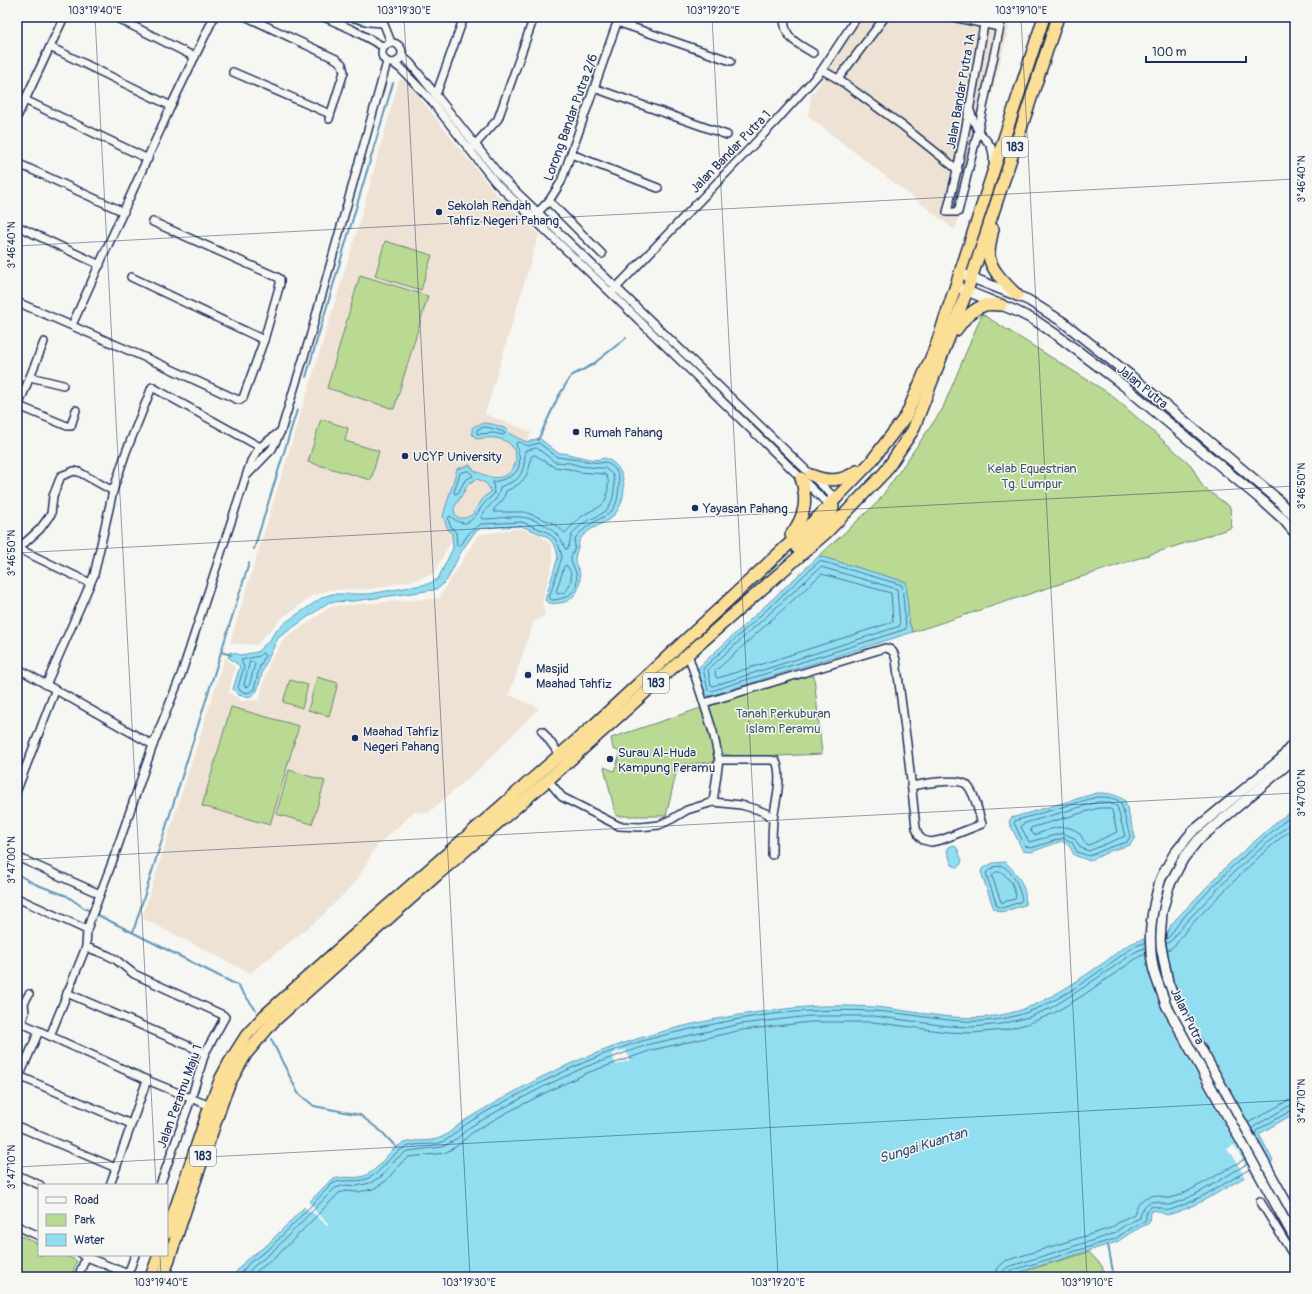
<svg xmlns="http://www.w3.org/2000/svg" width="1312" height="1294" viewBox="0 0 1312 1294" font-family="Pangolin,sans-serif">
<style>
.built{fill:#eee2d4}
.green{fill:#bada93;stroke:#6a8478}
.water{fill:#91def1;stroke:#6298b6;fill-rule:evenodd}
.pier{fill:#f6f6f2}
.lines{fill:none;stroke-linecap:round;stroke-linejoin:round}
.shore{stroke:#4a7599;stroke-width:1}
.stream{stroke:#6298b6;stroke-width:2}
.minor-casing{stroke:#1b2f5e;stroke-width:10}
.secondary-casing{stroke:#1b2f5e;stroke-width:12}
.trunk-casing{stroke:#1b2f5e;stroke-width:14}
.minor{stroke:#f6f6f2;stroke-width:7}
.secondary{stroke:#f6f6f2;stroke-width:9}
.trunk{stroke:#fbdf96;stroke-width:11}
.secondary-bridge-casing{stroke:#1b2f5e;stroke-width:12;stroke-linecap:butt}
.secondary-bridge{stroke:#f6f6f2;stroke-width:9}
.ticks{fill:none;stroke:#1b2f5e;stroke-width:1;stroke-opacity:0.45}
.poi-dot{fill:#1b2f5e;stroke:#f6f6f2;stroke-width:1.5}
.labels{text-anchor:middle;stroke-width:3;stroke-linejoin:round;paint-order:stroke}
.shield{fill:#f6f6f2;stroke:#5d6b8a;stroke-width:1}
.shield-label{font-size:12px;font-weight:bold;fill:#1b2f5e}
.street-label{font-size:13px;fill:#1b2f5e;stroke:#f6f6f2}
.poi-label{font-size:13px;fill:#1b2f5e;stroke:#f6f6f2;text-anchor:start}
.park-label{font-size:13px;fill:#435a6b;stroke:#f6f6f2}
.water-label{font-size:14px;font-style:italic;fill:#33527b;stroke:#f6f6f2}
.neatline{fill:none;stroke:#1b2f5e;stroke-width:1.5}
.ticks-label{font-size:10px;text-anchor:middle;fill:#1b2f5e}
</style>
<rect width="100%" height="100%" fill="#f6f6f2"/>
<filter id="ink" filterUnits="userSpaceOnUse"><feTurbulence type="fractalNoise" baseFrequency=".025" numOctaves="2"/><feDisplacementMap in="SourceGraphic" scale="8" xChannelSelector="R" yChannelSelector="G"/><feConvolveMatrix kernelMatrix="1 2 1 2 8 2 1 2 1" color-interpolation-filters="sRGB"/></filter>
<g filter="url(#ink)">
<!-- built -->
<g class="built">
<polygon points="862,17 1012,17 955,230 808,116 811,96"/>
<polygon points="401,79 407,82 495,193 539,234 485,414 531,432 514,480 459,527 434,573 415,580 371,589 330,590 312,596 282,618 256,645 230,643 357,231 398,83"/>
<polygon points="519,528 540,535 552,546 553,562 542,602 545,615 533,623 509,695 539,708 480,768 428,813 414,812 375,848 356,882 319,919 250,973 142,918 225,657 235,667 229,692 241,701 259,700 269,664 283,640 332,606 439,598 478,535"/>
</g>
<!-- green -->
<g class="green">
<polygon points="385,241 432,255 421,290 375,276"/>
<polygon points="360,275 428,296 394,409 327,388"/>
<polygon points="982,314 1110,394 1191,465 1203,487 1230,507 1231,528 913,632 909,623 906,582 819,556 878,502 942,410"/>
<polygon points="321,419 348,428 345,441 379,451 371,480 308,462"/>
<polygon points="808,676 814,676 822,754 756,757 726,755 722,752 709,706"/>
<polygon points="317,677 338,683 329,716 308,710"/>
<polygon points="290,680 308,685 302,708 283,702"/>
<polygon points="231,707 299,726 270,825 202,806"/>
<polygon points="701,708 713,748 714,762 678,765 666,816 616,816 604,767 614,771 621,752 613,749 611,738"/>
<polygon points="289,770 325,781 312,824 276,814"/>
<polygon points="17,1234 39,1244 39,1255 64,1255 77,1261 71,1277 17,1277"/>
<polygon points="1089,1252 1102,1266 1105,1277 1004,1277"/>
</g>
<!-- water -->
<g class="water">
<path d="M 484,423 L 492,424 L 507,429 L 510,434 L 524,441 L 528,442 L 539,438 L 558,453 C 571,452 593,464 604,458 C 628,465 629,498 614,515 C 604,526 588,526 579,541 C 579,548 575,553 575,560 C 575,563 578,568 579,571 C 583,586 575,602 559,603 C 553,604 549,604 545,600 L 558,557 L 556,548 L 552,542 L 546,536 L 521,526 L 481,528 L 474,533 L 461,552 L 447,580 L 440,587 L 433,590 L 354,601 L 329,602 L 278,638 L 264,667 L 257,691 L 250,697 L 238,695 L 233,689 L 240,666 L 228,657 L 230,652 L 241,655 L 257,652 L 270,640 L 274,633 L 286,622 L 323,597 L 332,594 L 369,594 L 428,584 L 438,579 L 453,548 L 452,534 L 447,527 L 443,516 L 457,469 L 470,465 C 472,471 480,473 485,475 C 521,491 534,428 477,439 L 472,434 L 472,428 L 475,426 ZM 477,479 C 485,482 488,484 491,492 L 484,497 L 472,515 L 465,518 L 458,518 L 455,514 L 454,508 L 469,483 Z"/>
<polygon points="819,556 906,582 909,623 913,632 710,696 704,693 698,670 699,667"/>
<path d="M 1097,793 C 1108,793 1117,794 1125,801 L 1135,837 L 1130,845 L 1110,851 L 1090,861 L 1074,855 L 1069,845 L 1062,841 L 1031,852 L 1023,851 L 1009,822 L 1011,818 Z"/>
<path d="M 1295,809 L 1295,1113 L 1259,1134 L 1273,1161 C 1242,1177 1200,1207 1167,1215 C 1160,1213 1157,1208 1150,1212 L 1149,1223 L 1130,1233 L 1117,1242 L 1004,1277 L 232,1277 L 246,1260 L 267,1245 L 330,1181 C 341,1174 352,1180 364,1176 C 380,1170 385,1154 398,1146 C 411,1137 428,1144 442,1137 C 451,1133 458,1124 467,1119 C 490,1105 514,1092 538,1079 C 621,1037 714,1014 807,1007 C 829,1005 853,1006 875,1007 C 917,1011 959,1023 1001,1015 C 1041,1008 1072,984 1105,962 C 1114,955 1124,946 1135,942 C 1144,938 1155,937 1166,935 L 1171,925 L 1177,918 L 1229,864 L 1279,820 Z"/>
<polygon points="953,845 957,848 962,861 960,865 957,867 952,865 947,851 949,847"/>
<path d="M 1005,862 C 1017,873 1028,888 1025,905 L 1002,912 L 994,909 L 981,872 L 982,869 L 993,863 Z"/>
</g>
<!-- pier -->
<g class="pier">
<polygon points="1166,930 1166,944 1175,988 1271,1164 1252,1174 1161,1009 1156,996 1149,968 1145,937 1158,936 1164,933"/>
<polygon points="615,1046 616,1046 618,1052 626,1050 630,1060 616,1065 612,1054 617,1052"/>
<polygon points="1234,1145 1251,1174 1245,1178 1232,1154 1230,1154 1227,1149"/>
<polygon points="307,1201 315,1208 314,1210 329,1224 327,1225 312,1212 311,1213 303,1206"/>
</g>
<g class="lines">
<!-- shore -->
<g class="shore">
<polygon points="484,427 491,428 504,432 505,434 503,435 494,433 477,434 477,430"/>
<path d="M 519,442 L 528,446 L 539,443 L 557,457 L 600,463 L 605,462 C 614,466 620,473 619,484 C 618,521 601,512 580,533 C 578,535 575,537 575,540 C 574,543 575,544 575,547 C 574,552 570,556 571,561 C 572,565 575,569 576,573 C 580,592 568,599 552,600 L 549,598 L 562,557 L 559,546 L 555,539 L 547,532 L 522,522 L 481,524 L 471,531 L 459,546 L 457,545 L 456,533 L 450,525 L 448,518 L 450,516 C 467,531 473,519 483,505 C 486,501 490,498 494,494 L 493,482 C 517,477 525,470 516,444 Z"/>
<path d="M 537,448 L 555,462 L 570,463 L 580,466 L 600,468 L 605,468 L 613,475 C 616,487 614,506 603,513 C 591,520 583,521 574,532 C 569,538 571,544 567,549 L 565,549 C 560,531 539,519 521,517 C 509,516 496,519 484,519 L 481,518 C 487,503 499,503 500,487 C 504,485 508,484 512,482 C 524,477 525,462 525,451 Z"/>
<path d="M 535,455 L 554,467 L 569,469 L 579,472 L 605,474 C 608,478 609,481 608,486 C 607,511 597,505 581,517 C 575,522 570,528 565,533 L 553,523 L 525,512 L 494,512 L 494,509 L 503,500 L 506,491 C 524,483 529,476 531,457 Z"/>
<polygon points="468,471 472,474 473,476 465,480 458,493 455,494 454,492 460,473"/>
<polygon points="820,561 902,585 906,629 711,691 708,690 703,669"/>
<path d="M 566,565 C 574,573 572,585 565,592 L 558,594 L 556,592 L 564,567 Z"/>
<polygon points="821,567 897,589 900,626 713,686 711,685 708,670"/>
<polygon points="822,574 891,593 893,622 718,678 716,677 715,672"/>
<polygon points="263,653 265,656 260,666 254,689 248,693 240,691 238,687 244,667 241,660 259,656"/>
<polygon points="250,662 254,662 255,664 249,686 245,687 244,685 249,664"/>
<path d="M 1097,797 C 1106,797 1115,797 1121,803 L 1130,836 L 1127,842 L 1108,848 L 1089,856 L 1077,852 L 1072,842 L 1063,838 L 1031,848 L 1025,846 L 1014,823 L 1015,821 Z"/>
<polygon points="1098,802 1107,802 1117,806 1125,836 1089,851 1081,848 1074,838 1063,833 1029,842 1021,827 1023,824"/>
<path d="M 1099,808 L 1107,808 L 1112,810 L 1117,832 L 1089,845 C 1083,843 1083,837 1079,833 C 1065,821 1049,830 1034,835 L 1030,830 L 1031,828 Z"/>
<path d="M 1003,866 C 1015,874 1018,886 1022,899 L 1020,902 L 1002,908 L 997,906 L 986,873 L 994,867 Z"/>
<polygon points="996,872 1002,872 1012,883 1016,896 1015,899 1003,902 1001,902 992,876"/>
<polyline points="1166,939 1169,937 1180,921 1232,867 1282,823 1295,813"/>
<polyline points="1166,944 1172,940 1183,925 1235,871 1295,819"/>
<path d="M 1167,951 C 1179,944 1180,937 1188,928 C 1222,893 1256,857 1295,826"/>
<polyline points="1248,1123 1287,1101 1295,1099"/>
<polyline points="1252,1129 1255,1126 1289,1106 1295,1105"/>
<polyline points="1255,1135 1257,1130 1292,1110 1295,1110"/>
<path d="M 238,1277 L 249,1263 L 270,1248 L 332,1184 C 342,1178 355,1183 366,1179 C 382,1174 387,1157 402,1149 C 414,1142 427,1146 440,1143 C 451,1139 458,1129 468,1123 C 486,1111 506,1101 525,1091 C 565,1070 606,1051 649,1039 C 679,1031 709,1025 739,1019 C 783,1011 829,1009 873,1011 C 928,1014 972,1032 1028,1012 C 1067,998 1101,969 1135,946 L 1145,943"/>
<polyline points="244,1277 253,1267 273,1251 335,1188 346,1185 357,1186 370,1183 382,1176 396,1159 407,1151 442,1147 454,1141 470,1127 503,1108 545,1086 585,1067 650,1044 741,1024 810,1016 874,1016 948,1026 972,1027 1002,1024 1029,1017 1051,1008 1078,991 1137,951 1145,948"/>
<polyline points="252,1277 257,1271 277,1256 339,1193 346,1191 358,1192 373,1189 386,1181 401,1163 409,1157 445,1153 457,1146 473,1132 506,1113 547,1092 587,1073 652,1050 742,1030 810,1022 873,1022 947,1032 972,1033 1004,1030 1030,1023 1054,1013 1082,996 1140,956 1146,954"/>
<path d="M 995,1277 L 998,1268 L 1005,1261 L 1111,1228 L 1122,1220 L 1134,1214 C 1138,1202 1146,1193 1159,1196 C 1163,1197 1166,1199 1171,1198 C 1197,1189 1221,1172 1245,1159"/>
<path d="M 1001,1277 L 1003,1271 L 1008,1267 L 1113,1234 L 1125,1225 L 1140,1218 C 1142,1207 1148,1198 1161,1203 C 1165,1204 1166,1206 1170,1205 C 1198,1196 1222,1178 1247,1164"/>
<path d="M 1006,1277 L 1007,1273 L 1010,1271 L 1115,1239 L 1132,1227 L 1145,1221 C 1147,1218 1145,1213 1147,1210 C 1154,1201 1163,1212 1170,1210 C 1199,1201 1224,1183 1250,1169"/>
</g>
<!-- stream -->
<g class="stream">
<polyline points="306,377 393,83"/>
<polyline points="538,440 558,397 571,376 592,365 626,338"/>
<polyline points="254,549 297,410"/>
<polyline points="221,652 231,655"/>
<polyline points="17,874 35,884 67,896 84,908 237,985 256,1010"/>
<polyline points="133,932 249,563"/>
<polyline points="271,1039 298,1093 314,1106 360,1115 382,1132 397,1148"/>
<polyline points="1108,1245 1114,1277"/>
</g>
<!-- minor casing -->
<g class="minor-casing">
<g id="minor">
<polyline points="115,17 195,57"/>
<polyline points="247,17 336,59 342,64 344,72 329,119"/>
<polyline points="324,17 353,30 384,47"/>
<polyline points="351,17 369,22 383,23"/>
<polyline points="381,17 391,42"/>
<path d="M 784,17 C 784,39 797,43 813,53"/>
<polyline points="953,17 999,27"/>
<polyline points="617,22 731,61"/>
<path d="M 984,24 C 974,87 963,150 947,212 L 958,212 L 978,131 L 1002,17"/>
<circle cx="392" cy="53" r="10"/>
<polyline points="50,47 171,106"/>
<polyline points="393,63 401,69 430,99 496,183 611,293 801,478 825,501 832,502 831,494 501,177 436,95 410,63 402,56"/>
<polyline points="822,70 838,79 903,126 958,170"/>
<polyline points="233,72 330,114"/>
<polyline points="838,79 885,17"/>
<polyline points="594,88 727,135"/>
<polyline points="436,95 464,17"/>
<polyline points="25,100 148,159"/>
<path d="M 970,111 C 973,118 975,126 979,132 C 988,143 994,145 993,162"/>
<polyline points="17,117 64,17"/>
<polyline points="472,148 498,119 534,17"/>
<polyline points="571,154 658,188"/>
<polyline points="17,163 124,212"/>
<polyline points="549,201 602,254"/>
<polyline points="534,216 549,201 561,182 619,17"/>
<polyline points="17,226 100,265"/>
<polyline points="131,277 264,340"/>
<polyline points="613,291 778,119 822,70 857,17"/>
<polyline points="17,302 160,364 236,399 240,400 243,398 264,340 280,284 280,279 277,277 153,222"/>
<polyline points="72,325 171,106 214,17"/>
<polyline points="30,377 63,385"/>
<polyline points="19,406 67,426 71,426 76,410"/>
<polyline points="17,409 44,342"/>
<polyline points="248,474 272,449 281,431 310,337 387,62"/>
<polyline points="17,548 90,583"/>
<polyline points="18,549 40,529 51,514 53,496 61,476 74,471 79,472 113,491"/>
<polyline points="688,654 713,732 719,760 713,802"/>
<polyline points="17,668 153,745"/>
<polyline points="46,685 94,575 113,491 126,452 152,387 260,447"/>
<path d="M 704,703 L 885,648 C 893,649 894,653 896,660 L 907,744 L 916,828 L 919,836 L 923,840 L 931,842 L 941,840 L 982,824 C 978,812 976,795 967,785 C 959,777 923,784 911,786"/>
<polyline points="542,731 560,755"/>
<path d="M 719,760 L 771,760 L 776,761 C 783,777 775,804 773,820 C 772,832 772,844 772,855"/>
<polyline points="548,780 562,797 619,826 640,827 659,825 672,819 687,810 713,802 741,805 756,809 768,814 773,820"/>
<polyline points="17,790 55,691"/>
<polyline points="17,857 100,894"/>
<polyline points="17,898 87,930"/>
<polyline points="86,947 107,955 115,959 134,974 223,1015 225,1017 205,1053 191,1099 160,1185"/>
<polyline points="67,993 205,1053"/>
<polyline points="17,1021 147,1080 210,1106"/>
<polyline points="21,1023 25,1013 24,1003 29,994"/>
<polyline points="50,1036 86,947 87,930 91,918 113,860 153,745 181,675 251,461 260,447 281,431"/>
<polyline points="19,1076 131,1124"/>
<polyline points="17,1082 39,1031"/>
<polyline points="17,1126 116,1168"/>
<polyline points="17,1175 40,1185"/>
<polyline points="110,1185 147,1080"/>
<polyline points="1260,1201 1295,1258"/>
<polyline points="17,1226 39,1236"/>
<polyline points="82,1255 128,1274"/>
<polyline points="78,1277 86,1257"/>
<polyline points="127,1277 135,1255"/>
</g>
</g>
<!-- secondary casing -->
<g class="secondary-casing">
<g id="secondary">
<polyline points="960,273 1028,300 1063,322 1131,376 1274,496 1295,518"/>
<polyline points="962,289 1016,311 1036,321 1058,336 1123,385 1265,503 1284,520 1295,533"/>
<polyline points="1295,755 1289,763 1198,840 1183,859 1169,886 1162,912 1160,941 1168,982 1176,1004 1295,1218"/>
<polyline points="1161,878 1174,854 1192,832 1281,759 1295,741"/>
</g>
</g>
<!-- trunk casing -->
<g class="trunk-casing">
<g id="trunk">
<path d="M 993,229 C 991,238 989,246 989,255 C 990,270 1007,285 1017,295"/>
<path d="M 956,330 C 963,320 972,309 985,305 C 990,304 996,305 1001,305"/>
<path d="M 811,475 C 828,482 841,482 857,471"/>
<path d="M 791,535 C 805,516 808,501 801,478"/>
<polyline points="797,548 831,516 833,508 832,502"/>
<polyline points="167,1233 210,1106 221,1078 229,1063 246,1036 265,1015 351,938 595,724 818,517 870,463 906,416 936,346 1044,17"/>
<polyline points="151,1277 159,1255"/>
<polyline points="163,1277 188,1202 224,1097 230,1082 246,1054 273,1022 438,874 548,780 688,654 828,531 885,472 913,430 967,291 1058,17"/>
</g>
</g>
<!-- minor -->
<use href="#minor" class="minor"/>
<!-- secondary -->
<use href="#secondary" class="secondary"/>
<!-- trunk -->
<use href="#trunk" class="trunk"/>
<!-- secondary-bridge casing -->
<g class="secondary-bridge-casing">
<path id="secondary-bridge" d="M 1161,878 C 1152,908 1147,936 1153,967 C 1156,980 1162,992 1166,1005 L 1295,1239"/>
</g>
<!-- secondary-bridge -->
<use href="#secondary-bridge" class="secondary-bridge"/>
</g>
</g>
<!-- ticks -->
<path class="ticks" d="M 95,17 L 156,1185M 404,17 L 470,1277M 712,17 L 778,1277M 1021,17 L 1087,1277M 17,246 L 1295,179M 17,553 L 1295,486M 17,860 L 1295,793M 17,1167 L 1295,1100M 160,1255 L 161,1277"/>
<!-- markers -->
<g class="poi-dot">
<circle cx="439" cy="212" r="4"/>
<circle cx="576" cy="432" r="4"/>
<circle cx="405" cy="456" r="4"/>
<circle cx="695" cy="508" r="4"/>
<circle cx="528" cy="675" r="4"/>
<circle cx="355" cy="738" r="4"/>
<circle cx="610" cy="759" r="4"/>
</g>
<g class="labels">
<!-- shield labels -->
<g class="shield">
<rect x="1002" y="137" width="26" height="20" rx="3"/>
<rect x="643" y="673" width="26" height="20" rx="3"/>
<rect x="190" y="1146" width="26" height="20" rx="3"/>
</g>
<g class="shield-label">
<text x="1015" y="151">183</text>
<text x="656" y="687">183</text>
<text x="203" y="1160">183</text>
</g>
<!-- street labels -->
<g class="street-label">
<text transform="translate(960 91) rotate(-80)" y="5">Jalan Bandar Putra 1A</text>
<text transform="translate(570 117) rotate(-70)" y="5">Lorong Bandar Putra 2/6</text>
<text transform="translate(730 151) rotate(-46)" y="5">Jalan Bandar Putra 1</text>
<text transform="translate(1143 386) rotate(39)" y="5">Jalan Putra</text>
<text transform="translate(1188 1016) rotate(64)" y="5">Jalan Putra</text>
<text transform="translate(179 1096) rotate(-70)" y="5">Jalan Peramu Maju 1</text>
</g>
<!-- poi labels -->
<g class="poi-label">
<text x="447" y="210">Sekolah Rendah<tspan x="447" dy="15">Tahfiz Negeri Pahang</tspan></text>
<text x="584" y="437">Rumah Pahang</text>
<text x="413" y="461">UCYP University</text>
<text x="703" y="513">Yayasan Pahang</text>
<text x="536" y="673">Masjid<tspan x="536" dy="15">Maahad Tahfiz</tspan></text>
<text x="363" y="736">Maahad Tahfiz<tspan x="363" dy="15">Negeri Pahang</tspan></text>
<text x="618" y="757">Surau Al-Huda<tspan x="618" dy="15">Kampung Peramu</tspan></text>
</g>
<!-- park labels -->
<g class="park-label">
<text x="1032" y="473">Kelab Equestrian<tspan x="1032" dy="15">Tg. Lumpur</tspan></text>
<text x="783" y="718">Tanah Perkuburan<tspan x="783" dy="15">Islam Peramu</tspan></text>
</g>
<!-- water labels -->
<g class="water-label">
<text transform="translate(923 1145) rotate(-17)" y="5">Sungai Kuantan</text>
</g>
</g>
<!-- margin -->
<rect width="1312" height="1294" fill="none" stroke="#f6f6f2" stroke-width="44"/>
<!-- legend -->
<rect x="38" y="1184" width="130" height="72" fill="#f6f6f2" stroke="#9ea6b7"/>
<rect x="46" y="1197" width="20" height="6" fill="#f6f6f2" stroke="#9ea6b7"/>
<text x="74" y="1204" font-size="12" fill="#1b2f5e">Road</text>
<rect x="46" y="1214" width="20" height="12" fill="#bada93" stroke="#9ea6b7"/>
<text x="74" y="1224" font-size="12" fill="#1b2f5e">Park</text>
<rect x="46" y="1234" width="20" height="12" fill="#91def1" stroke="#9ea6b7"/>
<text x="74" y="1244" font-size="12" fill="#1b2f5e">Water</text>
<!-- scale -->
<path d="M1146 56v6h100v-6" fill="none" stroke="#1b2f5e" stroke-width="2"/>
<text x="1152" y="56" font-size="12" fill="#1b2f5e" stroke="#f6f6f2" stroke-width="3" paint-order="stroke">100 m</text>
<rect x="22" y="22" width="1268" height="1250" class="neatline"/>
<g class="ticks-label">
<text x="95" y="14">103°19'40"E</text>
<text x="404" y="14">103°19'30"E</text>
<text x="713" y="14">103°19'20"E</text>
<text x="1021" y="14">103°19'10"E</text>
<text transform="translate(1301 179) rotate(-90)" y="4">3°46'40"N</text>
<text transform="translate(11 245) rotate(-90)" y="4">3°46'40"N</text>
<text transform="translate(1301 486) rotate(-90)" y="4">3°46'50"N</text>
<text transform="translate(11 553) rotate(-90)" y="4">3°46'50"N</text>
<text transform="translate(1301 793) rotate(-90)" y="4">3°47'00"N</text>
<text transform="translate(11 860) rotate(-90)" y="4">3°47'00"N</text>
<text transform="translate(1301 1101) rotate(-90)" y="4">3°47'10"N</text>
<text transform="translate(11 1167) rotate(-90)" y="4">3°47'10"N</text>
<text x="161" y="1286">103°19'40"E</text>
<text x="469" y="1286">103°19'30"E</text>
<text x="778" y="1286">103°19'20"E</text>
<text x="1087" y="1286">103°19'10"E</text>
</g>
</svg>
